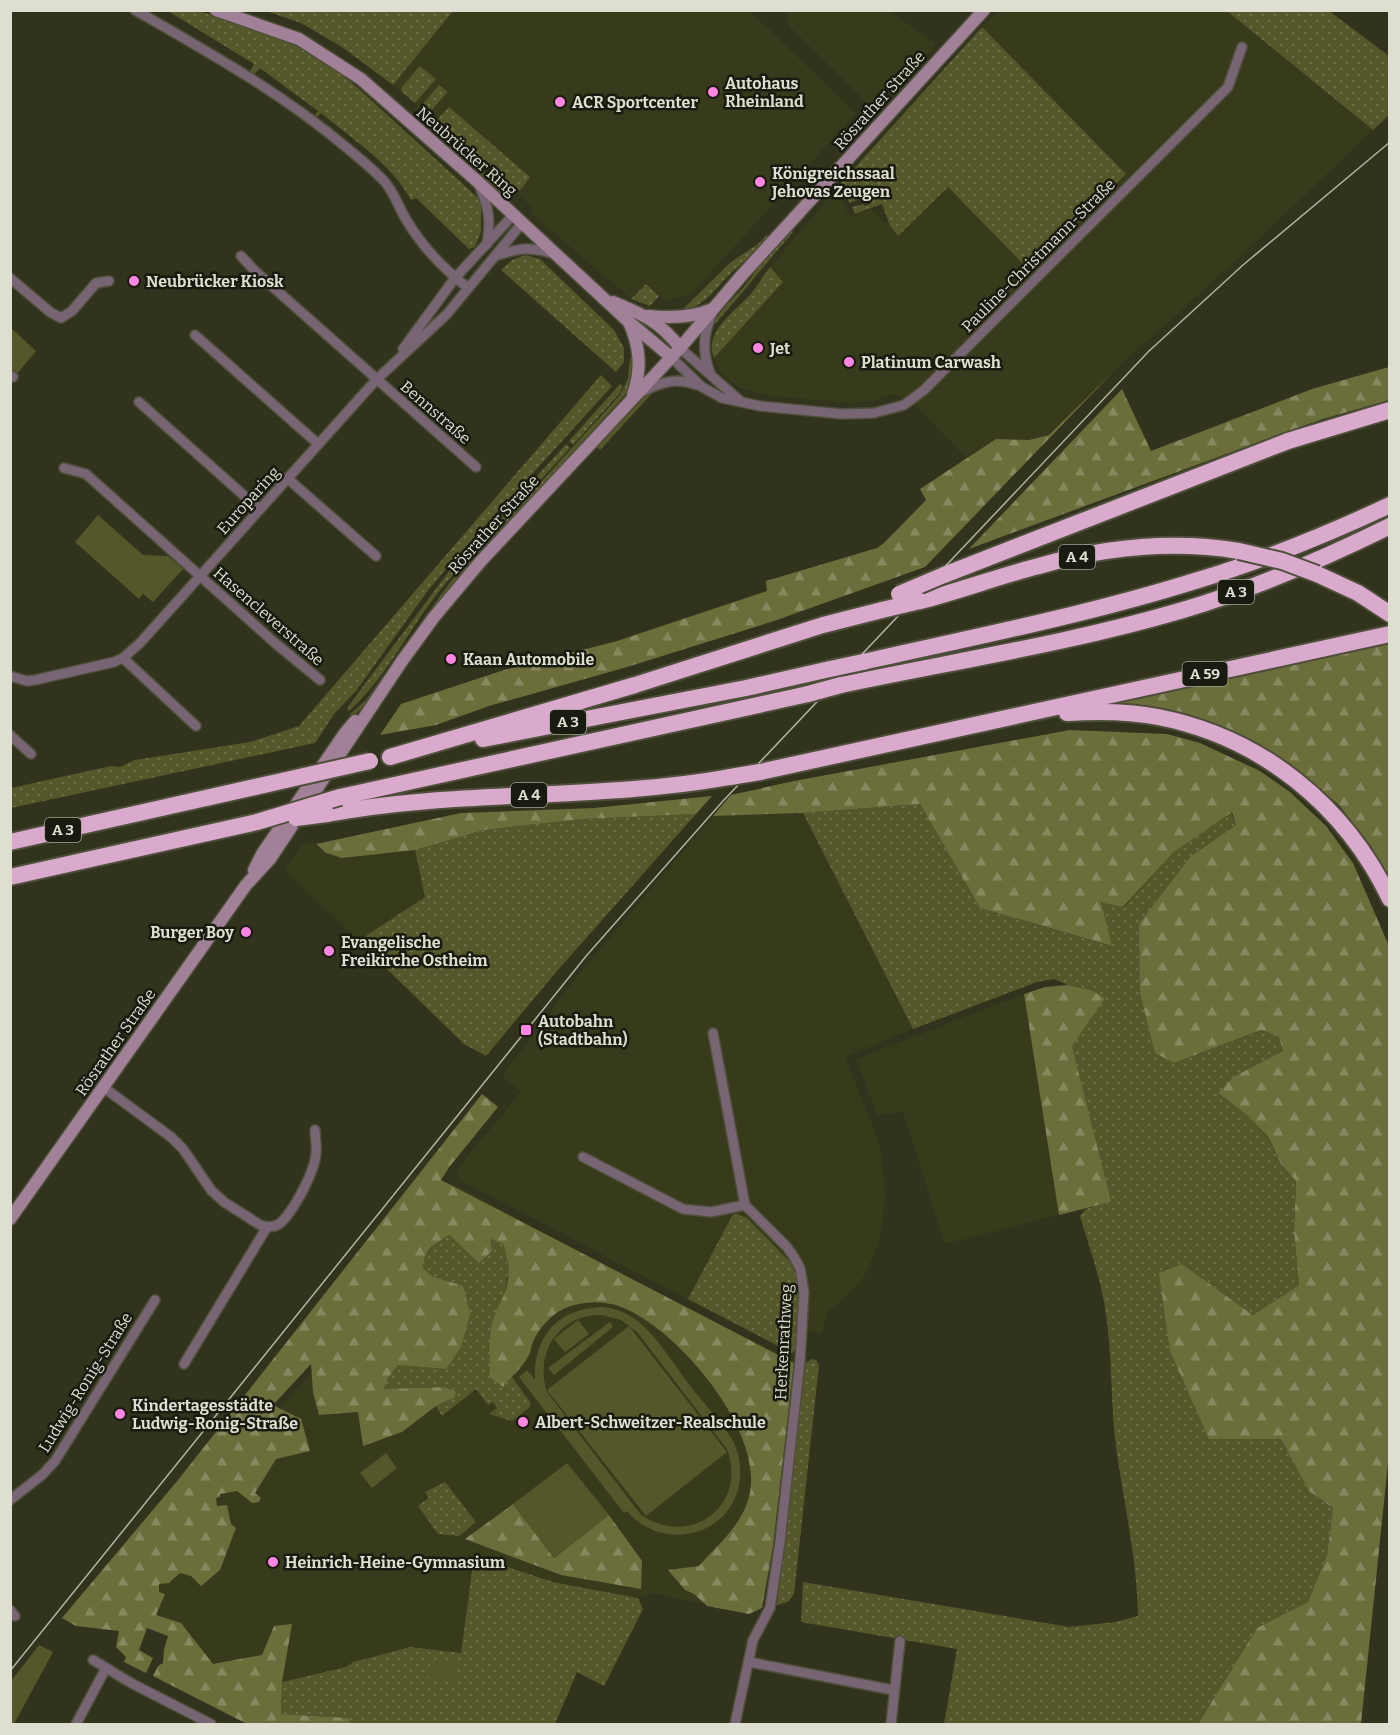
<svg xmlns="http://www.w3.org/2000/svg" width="1400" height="1735" viewBox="0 0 1400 1735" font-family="Bitter,serif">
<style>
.built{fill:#383a1c}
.grass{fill:url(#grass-dots)}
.forest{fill:url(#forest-firs)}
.green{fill:#55572a;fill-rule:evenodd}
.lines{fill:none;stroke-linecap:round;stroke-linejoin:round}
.street-casing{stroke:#4e4f3a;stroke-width:12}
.secondary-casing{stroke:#4e4f3a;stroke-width:15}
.highway-casing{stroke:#4e4f3a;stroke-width:20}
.street{stroke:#786573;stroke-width:9}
.secondary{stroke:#a08197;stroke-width:12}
.highway{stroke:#daaacd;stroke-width:16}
.tram{stroke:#b1b2a2;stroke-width:1.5}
.highway-bridge-casing{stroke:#4e4f3a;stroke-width:20;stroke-linecap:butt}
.highway-bridge{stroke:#daaacd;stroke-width:16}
.poi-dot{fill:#fd86e2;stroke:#191a10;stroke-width:2}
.labels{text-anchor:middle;stroke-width:5;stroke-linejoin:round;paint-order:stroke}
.shield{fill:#191a10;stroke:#a3a497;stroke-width:1.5}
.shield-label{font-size:15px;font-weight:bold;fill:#dedfd1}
.poi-label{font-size:16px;font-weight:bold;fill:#dedfd1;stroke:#191a10;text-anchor:start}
.street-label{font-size:16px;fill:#dedfd1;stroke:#191a10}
</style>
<defs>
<pattern id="grass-dots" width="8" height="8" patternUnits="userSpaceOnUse" patternTransform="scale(1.5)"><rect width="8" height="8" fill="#55572a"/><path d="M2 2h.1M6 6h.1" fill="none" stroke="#6d6f48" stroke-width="1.8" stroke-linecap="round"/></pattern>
<pattern id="forest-firs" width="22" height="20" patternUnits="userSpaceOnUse" patternTransform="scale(1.5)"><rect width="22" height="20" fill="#6b6d3b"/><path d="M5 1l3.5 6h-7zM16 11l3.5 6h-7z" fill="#87885f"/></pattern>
</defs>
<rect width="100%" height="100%" fill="#32331d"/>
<!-- built -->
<g class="built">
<polygon points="453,11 750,11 856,113 695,290 681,298 665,300 646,283 631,299 533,215 531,206 393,85"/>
<polygon points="786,11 890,11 936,44 875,111 790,27"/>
<polygon points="998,11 1227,11 1373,130 1241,256 1115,370 1052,432 1044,437 1029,440 996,439 966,458 914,404 893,394 872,401 846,403 764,395 739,387 731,382 719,371 714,358 783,282 770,267 836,189 850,217 872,209 898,236 948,187 1126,174 982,27"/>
<polygon points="803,813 913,1029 845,1057 877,1137 881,1152 885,1194 882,1227 877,1248 865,1275 857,1286 829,1311 825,1321 822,1333 809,1331 793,1354 459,1180 456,1170 521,1092 502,1076 578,975 713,816"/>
<polygon points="312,843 327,853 341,858 415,850 425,897 358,941 285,869 302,845"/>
<polygon points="1024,994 1059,1215 945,1244 903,1112 877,1115 856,1059"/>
<polygon points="451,1182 566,1245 786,1359 756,1610 750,1614 651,1593 638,1598 553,1582 474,1556 461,1653 410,1647 353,1662 346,1667 282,1682 291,1625 274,1626 263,1655 213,1664 169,1636 147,1628 126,1601 212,1485 324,1359 404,1260"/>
</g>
<!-- grass -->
<g class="grass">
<path d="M 168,11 L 199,11 L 279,36 L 302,46 L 330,65 L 359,89 L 477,197 L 484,210 L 481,211 L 481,232 L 475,247 L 469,249 L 416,198 L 411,200 C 392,164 352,139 321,113 L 315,119 L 313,118 L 318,111 L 260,68 L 254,75 L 250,71 L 254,64 Z"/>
<polygon points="266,11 453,11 393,85 342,47 301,23"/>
<polygon points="1227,11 1329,11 1389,56 1389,115 1373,130"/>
<polygon points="982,27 1126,174 1029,270 948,187 898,236 890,226 882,204 855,214 852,207 863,204 865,206 870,204 871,199 867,189 864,191 866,196 850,203 839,185"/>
<polygon points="420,66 436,79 415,103 401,91 402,87"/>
<polygon points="439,85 448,92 428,114 420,107"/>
<polygon points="449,107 530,177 522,188 517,192 436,121"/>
<polygon points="432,126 506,191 502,195 429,129"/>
<path d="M 791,230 L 793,232 C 765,264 740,297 711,328 C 718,310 735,298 746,284 C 761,266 772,243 791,230 Z"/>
<path d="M 767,235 L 770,238 C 757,250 744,261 731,273 C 715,289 704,307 680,312 L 731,262 L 758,244 Z"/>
<polygon points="525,255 540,259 614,330 624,348 624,362 616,372 501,270 512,260"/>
<path d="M 770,267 L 783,282 L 714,358 C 703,333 735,311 750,295 C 757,286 763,276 770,267 Z"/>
<polygon points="646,284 659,296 650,306 631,299"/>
<polygon points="637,357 629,389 624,396 455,582 426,618 374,693 363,707 352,717 350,714 366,700 451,581 621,394 628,378 630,358"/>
<polygon points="601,375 612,386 452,562 429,589 356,691 334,714 315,743 11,808 11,788 111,766 120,767 135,760 250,742 299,726"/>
<polygon points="620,384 623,386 620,393 573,445 569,441"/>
<polygon points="655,390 600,450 597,447 642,398"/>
<polygon points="566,444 570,448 514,509 510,506"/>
<polygon points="507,508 512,512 456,571 452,568"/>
<path d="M 450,570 L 454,574 C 414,616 392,673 349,711 L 347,708 Z"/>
<path d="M 920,804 L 980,908 L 1111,946 L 1101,901 L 1124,907 L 1174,852 L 1231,812 L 1236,825 L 1191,856 L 1174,1063 L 1263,1030 L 1279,1037 L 1283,1051 L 1233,1077 L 1218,1093 L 1247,1115 L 1269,1139 L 1281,1164 L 1296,1181 L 1294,1232 L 1299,1285 L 1253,1315 L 1182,1264 L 1159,1273 L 1281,1438 L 1309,1491 L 1333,1508 L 1327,1555 L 1308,1602 L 1257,1628 L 1198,1724 L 944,1724 L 957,1649 L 801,1622 L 803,1582 L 1069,1627 L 1115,1622 L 1138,1616 C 1137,1561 1125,1508 1117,1454 C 1110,1406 1113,1356 1105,1308 C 1100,1277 1089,1246 1080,1216 L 1086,1209 L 1110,1202 L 1072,1046 L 1090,990 L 1068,985 L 1054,979 L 1037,982 L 913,1029 L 803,813 Z"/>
<polygon points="696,814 557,971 486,1056 464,1044 358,941 425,897 415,850 484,830 583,819"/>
<polygon points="737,1214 747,1218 792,1264 796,1275 799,1296 796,1350 792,1353 688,1299 732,1216"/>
<polygon points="451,1235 489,1239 503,1244 507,1256 508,1273 505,1293 493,1317 503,1387 512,1377 530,1402 530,1407 512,1421 489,1414 497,1408 493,1402 488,1405 476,1389 442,1416 436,1406 455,1397 456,1393 446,1387 384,1389 388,1378 398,1365 446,1369 463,1286 432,1276 423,1268 423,1257 437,1242"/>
<polygon points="812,1359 816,1360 819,1365 794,1594 788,1602 777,1605 804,1364"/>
<polygon points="445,1482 476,1522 459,1536 438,1534 418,1506 429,1498 425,1492"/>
<polygon points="474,1556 553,1582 638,1598 643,1609 604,1686 577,1672 555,1724 349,1724 349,1718 281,1714 282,1682 346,1667 353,1662 410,1647 461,1653"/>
</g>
<!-- forest -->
<g class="forest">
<polygon points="1389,367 1389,400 1323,419 1288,431 969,549 1122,389 1151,451 1312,389"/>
<polygon points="1115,370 925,567 774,621 627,667 489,706 436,725 380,735 401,704 504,670 617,641 767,591 766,581 877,548 884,543 926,500 920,489 996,439 1029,440 1049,435"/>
<polygon points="1389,644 1389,879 1371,846 1339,805 1307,778 1264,748 1226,731 1120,707 1122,702"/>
<polygon points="1070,730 1167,734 1200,743 1260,771 1290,792 1326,826 1353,863 1389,946 1390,1444 1361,1724 1198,1724 1257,1628 1308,1602 1327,1555 1333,1508 1309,1491 1281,1439 1209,1439 1170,1351 1159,1273 1182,1264 1253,1315 1299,1285 1294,1232 1296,1181 1281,1164 1269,1138 1247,1115 1218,1093 1233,1077 1283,1051 1279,1037 1262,1030 1174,1063 1155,1053 1140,993 1139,924 1191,856 1236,825 1232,812 1174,852 1123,907 1101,902 1112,946 980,908 920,804 803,813 713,816 731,795 794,781"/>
<polygon points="712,796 696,814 583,819 484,830 415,850 342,858 326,853 316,844 461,813 594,808"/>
<polygon points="1068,985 1090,990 1105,998 1072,1046 1111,1202 1059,1215 1024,994 1045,987"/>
<path d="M 482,1094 L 498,1107 L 450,1166 L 441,1180 L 794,1363 L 773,1546 L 762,1608 L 749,1614 L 707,1606 L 694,1594 L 685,1590 L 668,1570 L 699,1566 C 719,1543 744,1524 750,1492 C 762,1429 677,1328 621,1307 C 603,1300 581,1301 563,1309 C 550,1316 539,1328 533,1342 C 531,1346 531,1351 529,1355 C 523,1367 511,1377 503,1387 L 490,1377 C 489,1362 489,1329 494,1316 C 496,1309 501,1302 504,1295 C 511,1279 509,1260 503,1244 L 490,1239 L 492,1251 L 479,1263 L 450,1235 C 435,1243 423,1250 423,1268 L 432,1276 L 463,1286 L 470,1314 L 461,1347 L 446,1369 L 398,1365 L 388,1378 L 384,1389 L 445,1387 L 456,1392 L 455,1397 L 436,1406 L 402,1432 L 363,1446 L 358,1412 L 319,1415 L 313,1392 L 311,1364 L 273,1405 L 301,1419 L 310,1451 L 276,1459 L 255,1493 L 261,1498 L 259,1502 L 252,1503 L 237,1491 L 220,1494 L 220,1497 L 216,1498 L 217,1506 L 227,1505 L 231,1524 L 236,1528 L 220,1570 L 201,1586 L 191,1576 L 180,1573 L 169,1583 L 159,1584 L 159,1592 L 165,1594 L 156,1615 L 181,1623 L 213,1664 L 262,1655 L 274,1626 L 292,1624 L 282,1682 L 281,1714 L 349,1718 L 349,1724 L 247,1724 L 153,1676 L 158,1666 L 163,1663 L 164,1649 L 168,1636 L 147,1628 L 139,1650 L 153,1658 L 146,1673 L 124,1662 L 126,1657 L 116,1647 L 119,1631 L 76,1626 L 62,1618 L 178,1480 Z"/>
<polygon points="513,1504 554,1558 609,1515 642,1561 641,1589 561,1575 465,1539"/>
</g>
<!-- green -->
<g class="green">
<polygon points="11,328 36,351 16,375 11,370"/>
<polygon points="98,515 143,555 168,556 183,569 153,602 143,594 139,599 75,542"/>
<path d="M 601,1307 C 615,1308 628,1313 639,1322 C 658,1338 675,1366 691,1387 C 704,1404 722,1422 733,1441 C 737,1449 740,1459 740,1468 C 744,1531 667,1558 627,1511 L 624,1513 L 519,1377 L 527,1370 L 535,1380 C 533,1336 558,1309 601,1307 ZM 602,1315 L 621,1320 L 637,1332 L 727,1449 C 748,1506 691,1548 641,1515 L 547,1392 C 534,1353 559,1314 602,1315 Z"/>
<polygon points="578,1320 589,1334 565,1352 554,1339"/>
<polygon points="610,1322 613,1327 554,1375 548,1368"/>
<polygon points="629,1326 727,1452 646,1516 547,1390"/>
<polygon points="386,1453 397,1468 372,1488 360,1473"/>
<polygon points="567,1463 609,1515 554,1558 513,1504"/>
<polygon points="39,1645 53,1652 14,1724 11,1724 11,1681"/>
<polygon points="431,1659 459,1663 456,1681 429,1678"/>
</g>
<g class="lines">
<!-- street casing -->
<g class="street-casing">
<g id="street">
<path d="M 135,10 C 208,52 282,93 347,148 C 359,158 373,169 384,181 C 395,193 398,207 407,221 C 423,248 444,269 468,288"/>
<path d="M 479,185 C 489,209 491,219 487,244"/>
<polyline points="241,256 255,271 476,467"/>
<path d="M 495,256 C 519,248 530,246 554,254"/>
<polyline points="10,278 50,312 61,318 72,311 96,283 109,281"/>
<polyline points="195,335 317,443"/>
<polyline points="680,348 739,400"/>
<polyline points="403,349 455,278 514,214"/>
<polyline points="671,357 702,387 722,398 760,406 842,414 874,413 904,405 924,390 1228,87 1242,47"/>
<path d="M 710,373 C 702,351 703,335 712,314"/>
<polyline points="10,375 13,377"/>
<path d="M 642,392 C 661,382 677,377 697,385"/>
<polyline points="139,402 259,509"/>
<polyline points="64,468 86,474 275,643 320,680"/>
<polyline points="287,478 376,556"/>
<polyline points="123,658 196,726"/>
<polyline points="10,676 27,681 35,680 114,662 123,658 140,643 376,380 447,314 523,222"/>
<polyline points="10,735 31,754"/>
<polyline points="713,1033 745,1205 787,1247 794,1257 800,1268 804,1292 800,1361 780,1542 770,1608 753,1640 735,1724"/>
<path d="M 103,1087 L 171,1137 L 183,1149 L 211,1190 L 224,1202 L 260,1225 C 267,1227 273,1228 279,1224 C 293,1213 315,1171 316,1153 C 317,1146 315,1137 315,1130"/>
<polyline points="583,1157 683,1209 711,1212 745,1205"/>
<polyline points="184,1364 267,1227"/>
<polyline points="10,1500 42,1475 55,1461 155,1300"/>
<polyline points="10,1610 15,1616"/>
<polyline points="93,1660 131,1683 211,1724"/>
<polyline points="749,1662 893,1690"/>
<polyline points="76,1724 106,1668"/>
<polyline points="891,1724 900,1641"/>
</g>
</g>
<!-- secondary casing -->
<g class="secondary-casing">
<g id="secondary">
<polyline points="216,10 299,39 361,79 477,181 628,321 671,357"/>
<path d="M 613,302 C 642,314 661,322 680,348"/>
<path d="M 648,316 C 670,318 692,318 713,309"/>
<path d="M 629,322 C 640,347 642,369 633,395"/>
<polyline points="254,870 262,854 345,733 355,721"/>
<polyline points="10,1219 246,885 270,859 402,661 434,617 481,561 680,348 742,275 984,10"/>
</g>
</g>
<!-- highway casing -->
<g class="highway-casing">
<g id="highway">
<polyline points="1317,574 1358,593 1390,614"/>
<polyline points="944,575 1288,441 1390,410"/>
<path d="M 920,601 C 960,591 999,576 1039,566 C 1105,547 1171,540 1239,551"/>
<path d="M 863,662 C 974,637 1086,615 1195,581 C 1262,561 1326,535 1390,505"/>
<path d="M 841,685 C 955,661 1071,643 1183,610 C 1254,589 1323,559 1390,526"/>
<path d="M 1067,713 C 1098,711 1128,711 1158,717 C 1261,737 1345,805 1390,899"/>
<polyline points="483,739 746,688 830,669"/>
<polyline points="390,757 635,685 823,625 882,610"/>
<polyline points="760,772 1390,634"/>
<polyline points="340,797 808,694"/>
<path d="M 327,814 C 461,789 596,801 730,777"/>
<polyline points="10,842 286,780"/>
<polyline points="10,877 257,822"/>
</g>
</g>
<!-- street -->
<use href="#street" class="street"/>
<!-- secondary -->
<use href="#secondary" class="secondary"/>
<!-- highway -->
<use href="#highway" class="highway"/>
<!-- tram -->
<polyline class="tram" points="10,1671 587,955 723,801 1149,351 1243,265 1390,142"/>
<!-- highway-bridge casing -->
<g class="highway-bridge-casing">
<g id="highway-bridge">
<polyline points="1239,551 1282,561 1317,574"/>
<polyline points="899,594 944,575"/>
<polyline points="882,610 920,601"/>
<polyline points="830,669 863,662"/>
<polyline points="808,694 841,685"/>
<polyline points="730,777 760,772"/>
<polyline points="286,780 370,761"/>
<polyline points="296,818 327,814"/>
<polyline points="257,822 340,797"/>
</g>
</g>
<!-- highway-bridge -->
<use href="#highway-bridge" class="highway-bridge"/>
</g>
<!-- markers -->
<g class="poi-dot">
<circle cx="713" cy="92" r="6"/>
<circle cx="560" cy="102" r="6"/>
<circle cx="760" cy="182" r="6"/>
<circle cx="134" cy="281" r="6"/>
<circle cx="758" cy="348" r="6"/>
<circle cx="849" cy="362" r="6"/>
<circle cx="451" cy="659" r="6"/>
<circle cx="246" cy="932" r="6"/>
<circle cx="329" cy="951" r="6"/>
<rect x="520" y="1024" width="12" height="12" rx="3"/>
<circle cx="120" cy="1414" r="6"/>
<circle cx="523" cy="1422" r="6"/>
<circle cx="273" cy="1562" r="6"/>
</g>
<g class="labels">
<!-- shield labels -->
<g class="shield">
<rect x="1059" y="545" width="36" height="24" rx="4.5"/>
<rect x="1218" y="580" width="36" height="24" rx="4.5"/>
<rect x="1182.5" y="662" width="45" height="24" rx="4.5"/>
<rect x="550" y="710" width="36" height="24" rx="4.5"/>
<rect x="511" y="783" width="36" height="24" rx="4.5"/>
<rect x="45" y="818" width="36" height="24" rx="4.5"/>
</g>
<g class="shield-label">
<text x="1077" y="562">A 4</text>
<text x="1236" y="597">A 3</text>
<text x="1205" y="679">A 59</text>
<text x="568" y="727">A 3</text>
<text x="529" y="800">A 4</text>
<text x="63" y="835">A 3</text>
</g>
<!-- poi labels -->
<g class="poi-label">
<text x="725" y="89">Autohaus<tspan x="725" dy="18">Rheinland</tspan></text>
<text x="572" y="108">ACR Sportcenter</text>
<text x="772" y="179">Königreichssaal<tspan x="772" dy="18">Jehovas Zeugen</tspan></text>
<text x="146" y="287">Neubrücker Kiosk</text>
<text x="770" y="354">Jet</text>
<text x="861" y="368">Platinum Carwash</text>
<text x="463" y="665">Kaan Automobile</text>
<text x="234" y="938" text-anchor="end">Burger Boy</text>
<text x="341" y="948">Evangelische<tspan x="341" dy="18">Freikirche Ostheim</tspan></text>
<text x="538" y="1027">Autobahn<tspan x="538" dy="18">(Stadtbahn)</tspan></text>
<text x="132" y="1411">Kindertagesstädte<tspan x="132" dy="18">Ludwig-Ronig-Straße</tspan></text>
<text x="535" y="1428">Albert-Schweitzer-Realschule</text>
<text x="285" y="1568">Heinrich-Heine-Gymnasium</text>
</g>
<!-- street labels -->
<g class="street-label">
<text transform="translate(879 100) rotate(-48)" y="6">Rösrather Straße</text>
<text transform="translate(467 151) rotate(41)" y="6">Neubrücker Ring</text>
<text transform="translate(1038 255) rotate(-45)" y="6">Pauline-Christmann-Straße</text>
<text transform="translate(436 412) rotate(41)" y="6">Bennstraße</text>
<text transform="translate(248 500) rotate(-48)" y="6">Europaring</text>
<text transform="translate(493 524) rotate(-48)" y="6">Rösrather Straße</text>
<text transform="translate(269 616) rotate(41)" y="6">Hasencleverstraße</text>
<text transform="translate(115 1042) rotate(-55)" y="6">Rösrather Straße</text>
<text transform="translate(783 1342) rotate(-87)" y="6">Herkenrathweg</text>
<text transform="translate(85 1382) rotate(-58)" y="6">Ludwig-Ronig-Straße</text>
</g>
</g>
<!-- border -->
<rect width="1400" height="1735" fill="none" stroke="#dedfd1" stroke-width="24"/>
</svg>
